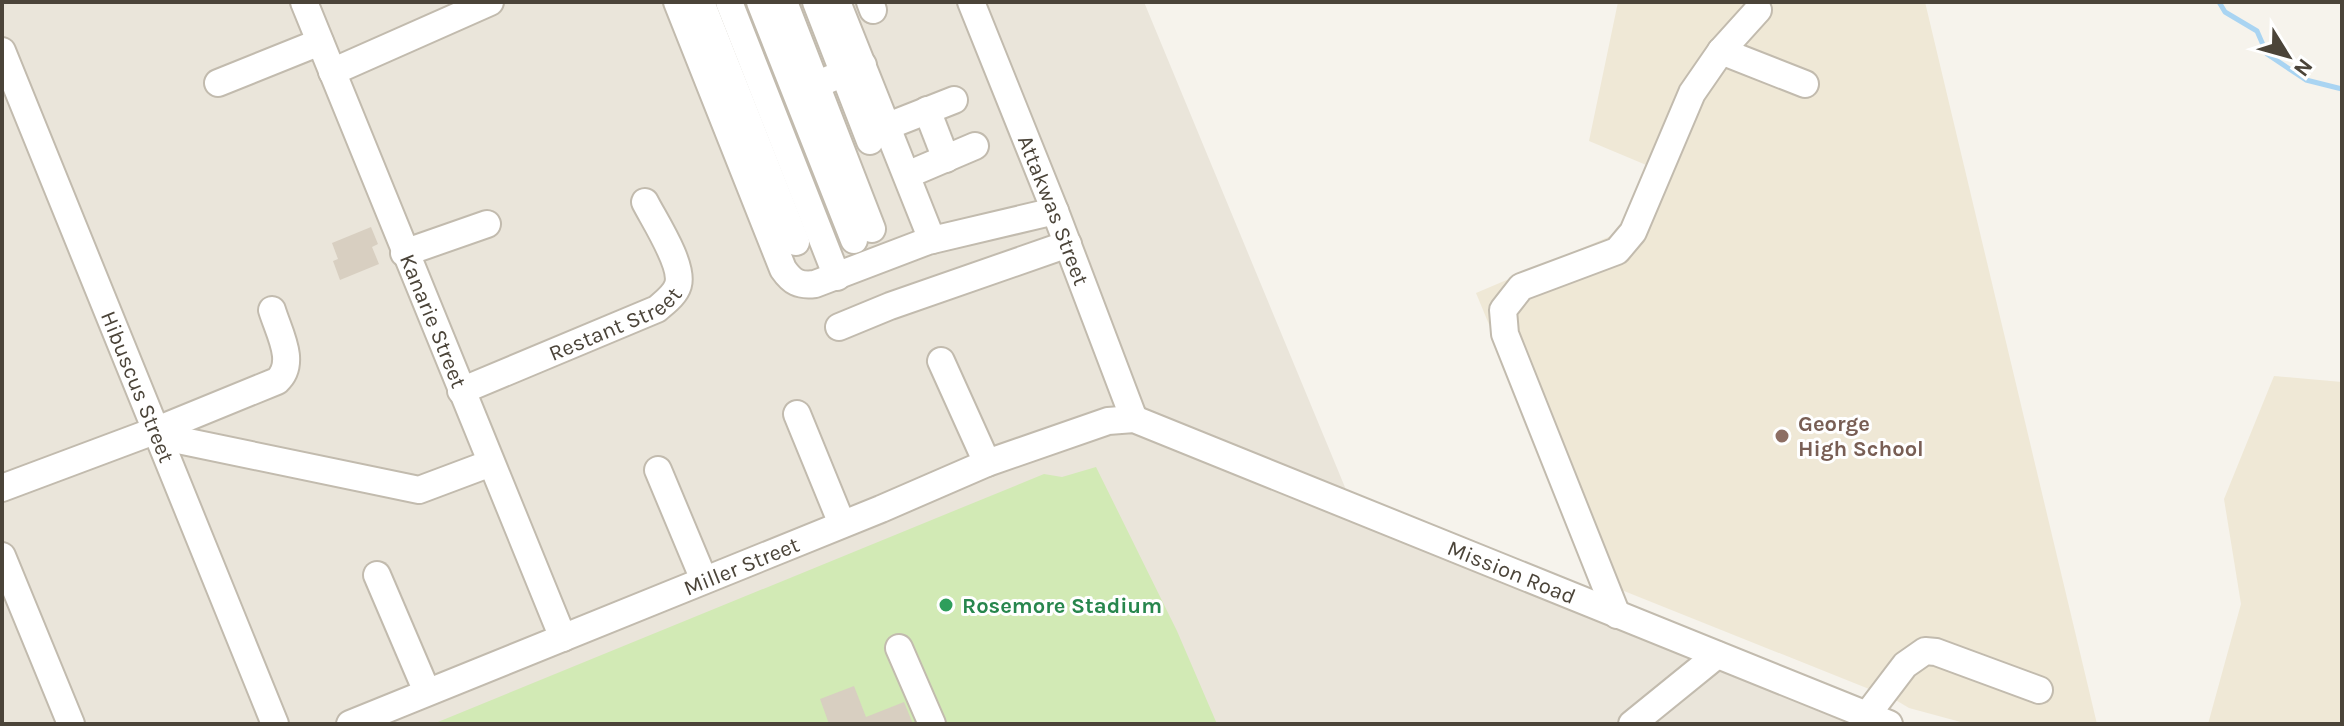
<svg xmlns="http://www.w3.org/2000/svg" width="2344" height="726" viewBox="0 0 2344 726" font-family="Karla,sans-serif">
<style>
.residential{fill:#eae5da}
.education{fill:#efe8d6}
.green{fill:#d2eab5}
.lines{fill:none;stroke-linecap:round;stroke-linejoin:round}
.stream{stroke:#a9d4f2;stroke-width:5}
.building{fill:#d8cfc1}
.minor-casing{stroke:#c2bbae;stroke-width:30}
.minor{stroke:#fff;stroke-width:26}
.education-dot{fill:#8d6e63;stroke:#fff;stroke-width:3}
.leisure-dot{fill:#2e9e5b;stroke:#fff;stroke-width:3}
.labels{text-anchor:middle;stroke-width:6;stroke-linejoin:round;paint-order:stroke}
.street-label{font-size:22px;fill:#4b4439;stroke:#fff}
.education-label{font-size:22px;font-weight:bold;fill:#785e54;stroke:#fff;text-anchor:start}
.leisure-label{font-size:22px;font-weight:bold;fill:#27864d;stroke:#fff;text-anchor:start}
</style>
<rect width="100%" height="100%" fill="#f6f3ec"/>
<!-- residential -->
<polygon class="residential" points="2,2 1144,2 1354,509 1889,724 2,724"/>
<!-- education -->
<g class="education">
<polygon points="1618,2 1925,2 2097,724 1968,724 1909,708 1894,699 1594,579 1476,293 1625,230 1651,167 1589,141"/>
<polygon points="2274,376 2342,382 2342,724 2208,724 2241,604 2224,499"/>
</g>
<!-- green -->
<polygon class="green" points="1096,467 1177,631 1217,724 433,724 1044,474 1062,477"/>
<g class="lines">
<!-- stream -->
<polyline class="stream" points="2219,2 2225,12 2257,31 2267,54 2306,80 2342,89"/>
</g>
<!-- building -->
<g class="building">
<polygon points="371,227 378,244 372,247 379,264 340,280 333,261 338,259 332,243"/>
<polygon points="854,686 866,717 904,702 913,724 829,724 820,699"/>
</g>
<g class="lines">
<!-- minor casing -->
<g class="minor-casing">
<g id="minor">
<path id="s1" d="M 304,2 L 563,638"/>
<path d="M 677,2 L 783,269 C 792,282 799,286 815,284 L 928,241 L 1055,211"/>
<polyline points="701,2 796,242"/>
<polyline points="729,2 837,277"/>
<polyline points="760,2 854,240"/>
<polyline points="784,2 872,229"/>
<polyline points="816,2 870,141"/>
<polyline points="837,2 932,240"/>
<polyline points="870,2 873,10"/>
<path id="s2" d="M 971,2 L 1055,211 L 1134,419"/>
<path id="s3" d="M 2,51 L 275,724"/>
<polyline points="1721,51 1805,84"/>
<polyline points="332,72 490,2"/>
<polyline points="218,83 320,42"/>
<polyline points="799,92 863,65"/>
<polyline points="927,110 946,159"/>
<polyline points="888,126 954,100"/>
<polyline points="907,175 975,146"/>
<polyline points="404,253 487,224"/>
<polyline points="839,327 890,306 1068,244"/>
<polyline points="941,361 987,463"/>
<path id="s4" d="M 461,391 L 657,309 C 665,302 675,295 678,285 C 684,265 654,220 645,202"/>
<polyline points="797,414 842,524"/>
<polyline points="159,436 419,490 491,463"/>
<polyline points="658,470 704,580"/>
<path d="M 2,488 L 157,430 L 277,381 C 297,363 279,333 272,310"/>
<polyline points="2,556 71,724"/>
<polyline points="377,575 427,692"/>
<polyline points="1617,615 1505,334 1503,310 1521,287 1617,251 1633,232 1692,93 1721,51 1758,10"/>
<polyline points="899,648 932,724"/>
<polyline points="1867,715 1905,665 1925,651 1936,652 2039,690"/>
<path id="s5" d="M 350,724 L 881,509 L 987,463 L 1108,421 L 1134,419 L 1889,724"/>
<polyline points="1632,724 1717,655"/>
</g>
</g>
<!-- minor -->
<use href="#minor" class="minor"/>
</g>
<!-- markers -->
<circle class="education-dot" cx="1782" cy="436" r="8"/>
<circle class="leisure-dot" cx="946" cy="605" r="8"/>
<g class="labels">
<!-- street labels -->
<g class="street-label">
<text dy="8" stroke="none"><textPath href="#s2" startOffset="224">Attakwas Street</textPath></text>
<text dy="8" stroke="none"><textPath href="#s4" startOffset="168">Restant Street</textPath></text>
<text dy="8" stroke="none"><textPath href="#s1" startOffset="344">Kanarie Street</textPath></text>
<text dy="8" stroke="none"><textPath href="#s3" startOffset="362">Hibuscus Street</textPath></text>
<text dy="8" stroke="none"><textPath href="#s5" startOffset="422">Miller Street</textPath></text>
<text dy="8" stroke="none"><textPath href="#s5" startOffset="1250">Mission Road</textPath></text>
</g>
<!-- education labels -->
<g class="education-label">
<text x="1798" y="431">George<tspan x="1798" dy="25">High School</tspan></text>
</g>
<!-- leisure labels -->
<g class="leisure-label">
<text x="962" y="613">Rosemore Stadium</text>
</g>
</g>
<!-- border -->
<rect width="2344" height="726" fill="none" stroke="#4b4439" stroke-width="8"/>
<!-- north arrow -->
<g transform="translate(2288 56) rotate(127)" stroke="#ffffff" stroke-width="6" paint-order="stroke">
<path d="M0-6L14 30L0 20L-14 30Z" fill="#4b4439"/>
<text y="-12" font-size="22" font-weight="bold" text-anchor="middle" fill="#4b4439">N</text>
</g>
</svg>
